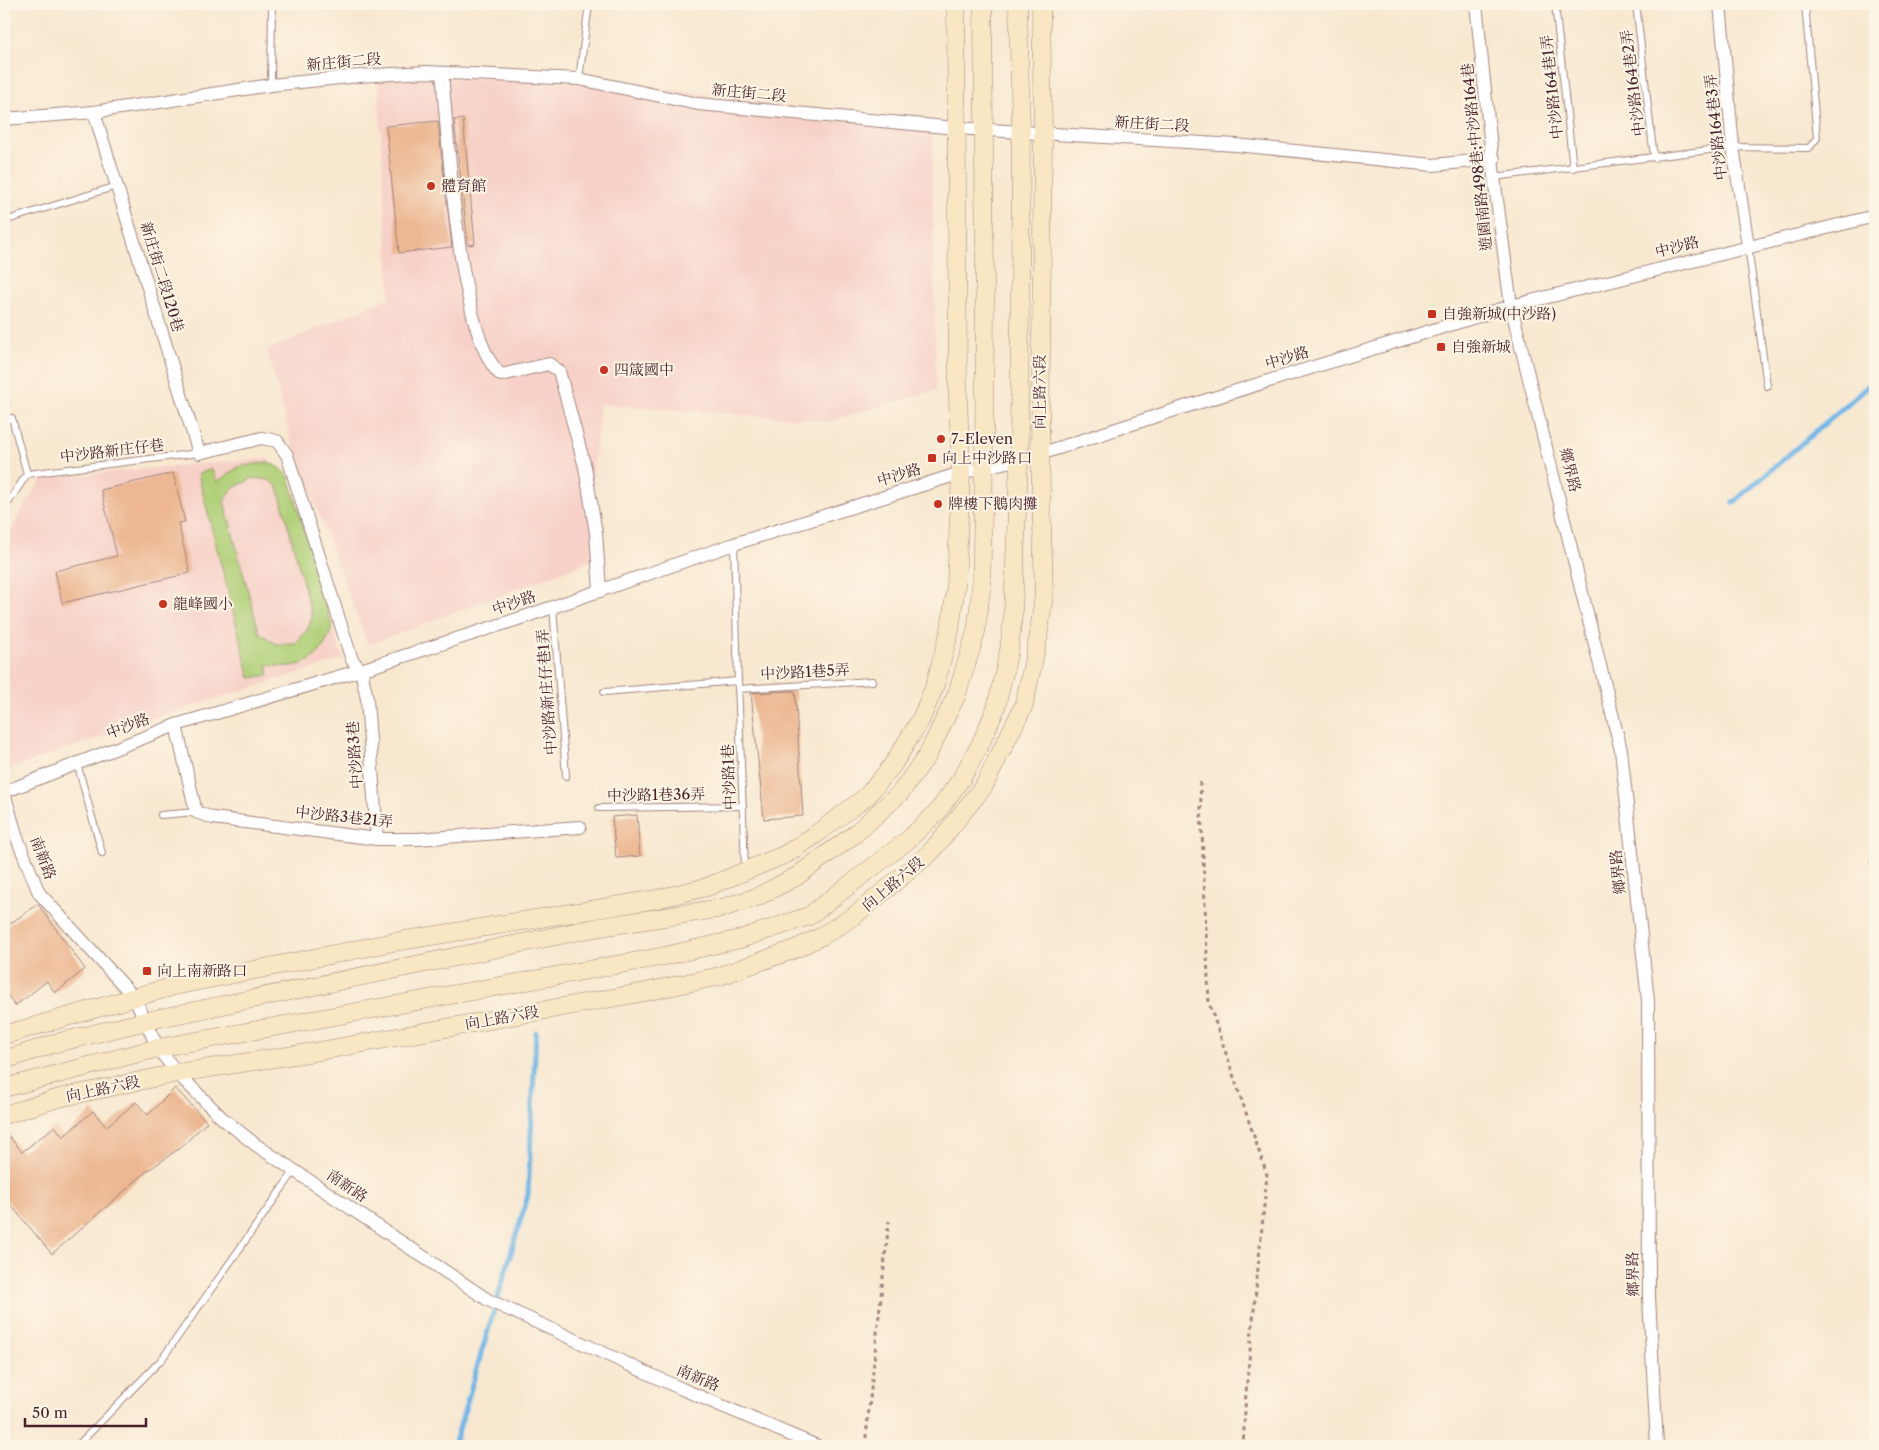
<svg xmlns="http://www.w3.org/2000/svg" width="1879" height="1450" viewBox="0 0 1879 1450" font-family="'Libre Caslon Text','Noto Serif TC',serif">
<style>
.built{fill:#f7d1c8}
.green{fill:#afcf76;stroke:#7c7750;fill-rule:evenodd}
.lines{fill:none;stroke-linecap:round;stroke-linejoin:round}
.stream{stroke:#71b7e8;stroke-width:5}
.building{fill:#ecb792}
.service-casing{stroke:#a1847e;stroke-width:8}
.minor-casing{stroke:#a1847e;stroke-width:14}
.secondary-casing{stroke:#a1847e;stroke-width:19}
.path{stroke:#a1847e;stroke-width:3;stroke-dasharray:4 4;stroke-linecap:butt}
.service{stroke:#fff;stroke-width:6}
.minor{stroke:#fff;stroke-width:12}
.secondary{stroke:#f9e7c3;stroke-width:18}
.poi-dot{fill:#c8321e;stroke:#fcf5e5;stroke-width:2}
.labels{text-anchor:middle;stroke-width:4;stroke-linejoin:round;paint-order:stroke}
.street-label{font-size:15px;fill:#4a1f2b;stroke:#fcf5e5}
.poi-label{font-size:15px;fill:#4a1f2b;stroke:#fcf5e5;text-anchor:start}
</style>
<rect width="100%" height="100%" fill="#fcf5e5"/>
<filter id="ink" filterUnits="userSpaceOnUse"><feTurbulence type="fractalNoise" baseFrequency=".02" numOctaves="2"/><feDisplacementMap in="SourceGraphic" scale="10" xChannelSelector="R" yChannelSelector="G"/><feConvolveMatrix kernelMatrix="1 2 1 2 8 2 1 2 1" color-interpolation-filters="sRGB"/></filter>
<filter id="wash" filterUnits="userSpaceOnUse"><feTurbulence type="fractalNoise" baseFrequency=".0096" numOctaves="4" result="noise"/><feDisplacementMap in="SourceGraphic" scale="20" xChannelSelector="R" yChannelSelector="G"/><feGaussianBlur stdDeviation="1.12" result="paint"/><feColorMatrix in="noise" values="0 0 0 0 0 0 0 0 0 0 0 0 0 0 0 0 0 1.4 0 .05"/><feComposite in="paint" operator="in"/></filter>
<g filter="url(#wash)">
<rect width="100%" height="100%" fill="#f8e8d0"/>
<!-- built -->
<g class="built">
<polygon points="435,77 575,82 686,91 932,130 936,390 830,421 600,404 592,482 596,559 368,645 291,440 267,350 390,297 378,80"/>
<polygon points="267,458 344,659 161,716 4,771 4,548 20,513 43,478"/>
</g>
<!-- green -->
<path class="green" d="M 267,462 L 279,467 L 289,476 L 332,627 C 321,662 302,670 267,665 L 269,675 L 250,678 L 198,474 L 212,469 L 217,482 L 238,467 ZM 253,478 L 269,480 L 278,487 L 312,617 L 308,629 L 295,644 L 276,644 L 259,632 L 224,501 L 233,488 Z"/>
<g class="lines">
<!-- stream -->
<g class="stream">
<polyline points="1733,503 1875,380"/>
<polyline points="454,1446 528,1195 536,1032"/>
</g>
</g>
<g id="blocks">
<!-- building -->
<g class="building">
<polygon points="463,119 475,244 468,245 454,120"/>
<polygon points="438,121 452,247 399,253 386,126"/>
<polygon points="173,473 185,522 178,523 190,573 62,603 55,571 117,556 101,490"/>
<polygon points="795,691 803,816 764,819 751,693"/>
<polygon points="637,815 640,856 616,858 612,817"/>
<polygon points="38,904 85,969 55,993 47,981 15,1006 4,990 4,928"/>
<polygon points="175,1088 207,1122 180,1148 146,1172 52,1254 4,1197 4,1130 22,1152 55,1126 63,1137 93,1111 106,1127 136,1102 148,1115"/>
</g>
</g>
</g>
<g filter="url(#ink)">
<use href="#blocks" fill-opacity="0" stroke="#a1847e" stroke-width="1"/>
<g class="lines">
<!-- service casing -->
<g class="service-casing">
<g id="service">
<polyline points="1555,4 1573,168"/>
<polyline points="1636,4 1654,158"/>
<polyline points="1875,25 1875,28"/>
<polyline points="579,79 589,4"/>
<polyline points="271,85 272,4"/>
<polyline points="1494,177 1733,147 1809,148 1817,138 1805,4"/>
<polyline points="4,221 117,186"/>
<polyline points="1748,246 1767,386"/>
<polyline points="4,420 12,418 27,474 199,453"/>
<polyline points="4,509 27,474"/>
<polyline points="553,607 566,776"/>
<polyline points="738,681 745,869"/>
<polyline points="738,689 872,681"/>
<polyline points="604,692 738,681 734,544"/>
<polyline points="77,763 102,853"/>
<polyline points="599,808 743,806"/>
<polyline points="161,815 196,812"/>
<polyline points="1874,862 1875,862"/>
<polyline points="77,1446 162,1359 295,1170"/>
</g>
</g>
<!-- minor casing -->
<g class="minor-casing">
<g id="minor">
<polyline points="1476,4 1494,177 1511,306 1621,750 1648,1001 1649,1297 1657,1446"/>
<polyline points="1720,4 1733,147 1748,246"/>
<path d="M 442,73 C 448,134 458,339 501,375 L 549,364 L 559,371 L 585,467 L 596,533 L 600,591"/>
<polyline points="94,112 199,453 262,438 277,441 287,455 352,660 361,670 367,699 377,839"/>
<polyline points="4,119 94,112 271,85 359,76 426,72 579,79 698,104 956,128 1236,145 1433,165 1494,159"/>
<polyline points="176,725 196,812 213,818 377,839 418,839 580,827"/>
<polyline points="4,792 176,725 361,670 524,617 734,544 961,473 1040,454 1178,409 1511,306 1875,216"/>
<polyline points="4,793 17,838 39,893 134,997 158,1048 177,1073 222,1118 256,1145 488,1300 682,1389 817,1446"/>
</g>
</g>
<!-- secondary casing -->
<g class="secondary-casing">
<g id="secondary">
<polyline points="4,1035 174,986 394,942 657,899 707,887 786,854 815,835 867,796 892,766 921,719 934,688 950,630 956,586 961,473 958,398 956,4"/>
<polyline points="4,1060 56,1043 146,1021 594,928 722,908 757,897 797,876 855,834 900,793 927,756 957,694 976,632 981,590 984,467 985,296 983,4"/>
<polyline points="4,1088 158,1048 660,957 740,939 809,916 908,840 938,811 961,779 980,745 996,708 1009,651 1013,614 1019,460 1021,131 1018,4"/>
<polyline points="4,1115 59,1098 177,1073 314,1052 645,992 720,976 795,949 822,936 854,916 930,853 984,786 1024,705 1038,639 1044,595 1040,454 1043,134 1041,4"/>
</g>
</g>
<!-- path -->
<g class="path">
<polyline points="4,387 9,408"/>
<polyline points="1200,782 1209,1003 1267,1175 1246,1392 1243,1446"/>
<polyline points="865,1446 889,1221"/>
</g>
<!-- service -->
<use href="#service" class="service"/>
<!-- minor -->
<use href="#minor" class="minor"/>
<!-- secondary -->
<use href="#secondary" class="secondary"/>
</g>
</g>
<!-- markers -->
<g class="poi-dot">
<circle cx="431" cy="186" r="5"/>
<rect x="1427" y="309" width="10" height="10" rx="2.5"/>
<rect x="1436" y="342" width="10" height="10" rx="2.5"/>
<circle cx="604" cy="370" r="5"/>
<circle cx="941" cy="439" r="5"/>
<rect x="927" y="453" width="10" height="10" rx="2.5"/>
<circle cx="938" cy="504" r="5"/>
<circle cx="163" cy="604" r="5"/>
<rect x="142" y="966" width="10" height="10" rx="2.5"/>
</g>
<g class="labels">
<!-- street labels -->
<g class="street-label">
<text transform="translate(344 62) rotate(-5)" y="5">新庄街二段</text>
<text transform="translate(1633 83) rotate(-97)" y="5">中沙路164巷2弄</text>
<text transform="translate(1552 87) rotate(-96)" y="5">中沙路164巷1弄</text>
<text transform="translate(749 93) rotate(5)" y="5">新庄街二段</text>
<text transform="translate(1152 124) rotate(3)" y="5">新庄街二段</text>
<text transform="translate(1716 127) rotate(-96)" y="5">中沙路164巷3弄</text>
<text transform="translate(1477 157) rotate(-96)" y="5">遊園南路498巷;中沙路164巷</text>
<text transform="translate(1677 247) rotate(-14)" y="5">中沙路</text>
<text transform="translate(162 277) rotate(73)" y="5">新庄街二段120巷</text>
<text transform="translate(1287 358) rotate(-17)" y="5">中沙路</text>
<text transform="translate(1040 392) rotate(-90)" y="5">向上路六段</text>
<text transform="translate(112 451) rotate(-7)" y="5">中沙路新庄仔巷</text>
<text transform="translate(1570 470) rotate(76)" y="5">鄉界路</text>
<text transform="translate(899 475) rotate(-17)" y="5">中沙路</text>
<text transform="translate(514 603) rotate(-19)" y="5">中沙路</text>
<text transform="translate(805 672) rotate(-3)" y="5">中沙路1巷5弄</text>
<text transform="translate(547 692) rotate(-94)" y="5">中沙路新庄仔巷1弄</text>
<text transform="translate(128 726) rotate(-21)" y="5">中沙路</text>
<text transform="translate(355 755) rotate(-94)" y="5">中沙路3巷</text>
<text transform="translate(729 777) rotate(-92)" y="5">中沙路1巷</text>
<text transform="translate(656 795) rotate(-1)" y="5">中沙路1巷36弄</text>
<text transform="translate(344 817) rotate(6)" y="5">中沙路3巷21弄</text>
<text transform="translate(43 858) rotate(69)" y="5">南新路</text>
<text transform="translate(1618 872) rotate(-96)" y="5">鄉界路</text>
<text transform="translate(893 884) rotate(-40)" y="5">向上路六段</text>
<text transform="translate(502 1018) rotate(-10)" y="5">向上路六段</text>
<text transform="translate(103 1089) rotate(-12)" y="5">向上路六段</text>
<text transform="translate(347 1186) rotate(34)" y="5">南新路</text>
<text transform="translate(1633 1274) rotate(-91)" y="5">鄉界路</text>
<text transform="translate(698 1378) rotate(23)" y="5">南新路</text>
</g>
<!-- poi labels -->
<g class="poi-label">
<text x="441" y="191">體育館</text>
<text x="1442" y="319">自強新城(中沙路)</text>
<text x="1451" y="352">自強新城</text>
<text x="614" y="375">四箴國中</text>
<text x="951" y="444">7-Eleven</text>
<text x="942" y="463">向上中沙路口</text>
<text x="948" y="509">牌樓下鵝肉攤</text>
<text x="173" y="609">龍峰國小</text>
<text x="157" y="976">向上南新路口</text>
</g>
</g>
<!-- margin -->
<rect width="1879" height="1450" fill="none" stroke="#fcf5e5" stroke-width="20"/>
<!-- scale -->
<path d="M25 1418v8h121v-8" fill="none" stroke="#4a1f2b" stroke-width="2.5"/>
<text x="32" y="1418" font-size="15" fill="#4a1f2b" stroke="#fcf5e5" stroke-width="4" paint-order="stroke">50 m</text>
</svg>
